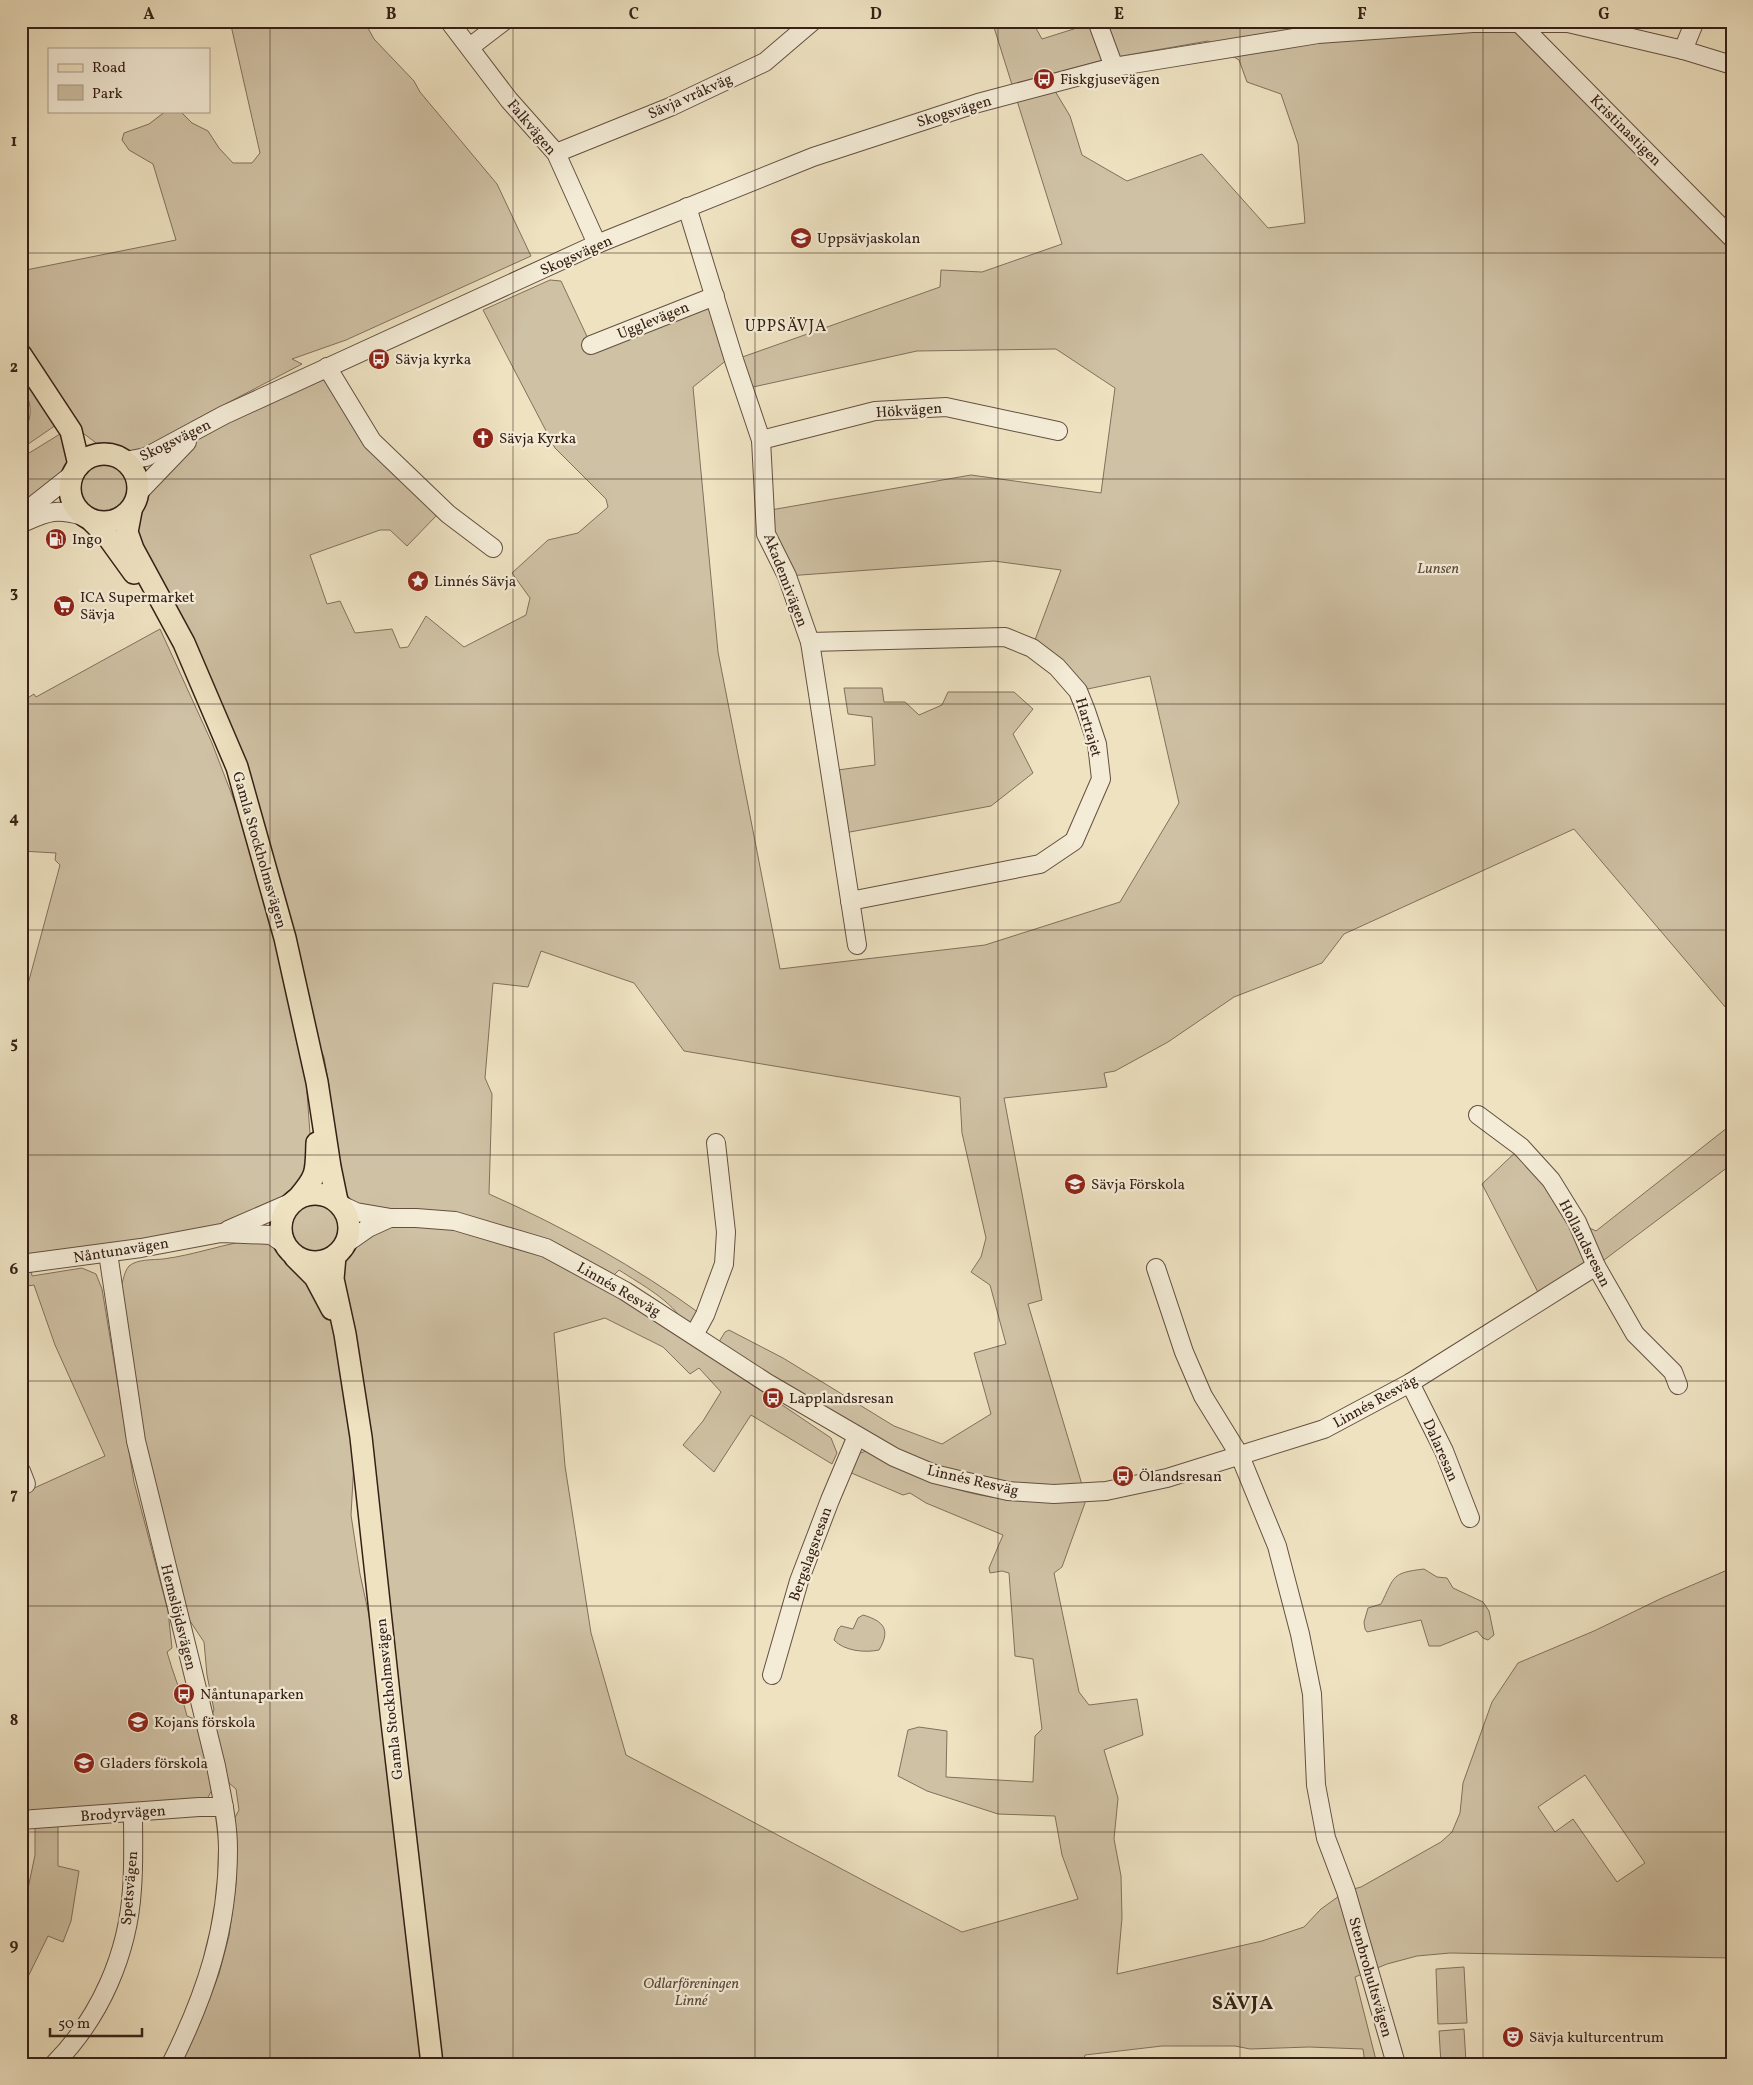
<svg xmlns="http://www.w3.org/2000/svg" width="1753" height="2085" viewBox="0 0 1753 2085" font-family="Vollkorn,serif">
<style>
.green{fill:#cfc1a4;stroke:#82705d;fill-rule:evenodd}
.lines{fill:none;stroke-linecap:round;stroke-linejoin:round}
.minor-casing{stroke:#645041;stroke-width:20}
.major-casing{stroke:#362016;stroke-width:24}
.minor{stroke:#f4ecd7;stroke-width:18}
.major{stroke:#eee2c1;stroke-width:21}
.grid{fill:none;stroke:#362016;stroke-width:1;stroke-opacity:0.55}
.labels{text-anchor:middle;stroke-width:4.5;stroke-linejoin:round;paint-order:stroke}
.poi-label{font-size:15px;fill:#362016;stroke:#f4ecd7;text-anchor:start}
.street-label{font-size:15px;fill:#362016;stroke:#f4ecd7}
.park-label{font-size:15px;font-style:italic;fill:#5c483a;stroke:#f4ecd7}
.neighbourhood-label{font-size:16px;letter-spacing:1px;fill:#362016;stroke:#f4ecd7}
.district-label{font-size:20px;font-weight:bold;letter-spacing:1px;fill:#362016;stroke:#f4ecd7}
.neatline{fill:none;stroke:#362016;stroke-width:2}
.grid-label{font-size:16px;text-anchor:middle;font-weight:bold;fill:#362016}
</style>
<rect width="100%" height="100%" fill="#eee2c1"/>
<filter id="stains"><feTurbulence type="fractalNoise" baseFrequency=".004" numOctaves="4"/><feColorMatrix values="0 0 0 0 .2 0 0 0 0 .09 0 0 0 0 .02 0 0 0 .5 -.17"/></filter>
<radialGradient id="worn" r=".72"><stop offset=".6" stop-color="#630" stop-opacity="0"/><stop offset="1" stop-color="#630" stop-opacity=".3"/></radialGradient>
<!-- green -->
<g class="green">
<polygon points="230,21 364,21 374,39 414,81 420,92 497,184 531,256 346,340 292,359 302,364 191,422 194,423 136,455 103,444 100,446 83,433 21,338 21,271 176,240 153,164 129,150 122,140 124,133 149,124 166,111 181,112 192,123 208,131 219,148 233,163 252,163 260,153"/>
<path d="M 992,21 L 1032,21 L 1042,39 L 1099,21 L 1519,23 L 1732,238 L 1732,1015 L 1574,829 L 1344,934 L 1322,963 L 1234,997 L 1168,1042 L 1115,1071 L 1104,1073 L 1107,1087 L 1004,1098 L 1042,1300 L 1028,1304 L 1083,1488 L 1020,1487 L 919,1463 L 717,1345 L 725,1332 L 729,1330 L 783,1358 L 894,1426 L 942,1444 L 991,1414 L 974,1353 L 1006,1344 L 990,1285 L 971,1272 L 981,1257 L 986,1238 L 962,1133 L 960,1097 L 684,1051 L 634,983 L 541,951 L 528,987 L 493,983 L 485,1078 L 492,1094 L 489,1194 C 564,1227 636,1267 702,1315 L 692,1323 L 685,1324 C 671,1300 642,1285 619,1270 L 614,1275 L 547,1243 L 387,1213 L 349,1202 L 343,1193 L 327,1108 L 329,1086 L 324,1057 L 315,1035 L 300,965 L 157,581 L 132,519 C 140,505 147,489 158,476 C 196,428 256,408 311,384 L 325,379 L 437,515 L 407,546 L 390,530 L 380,530 L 310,555 L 327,604 L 340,601 L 355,633 L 392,629 L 400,648 L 408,647 L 426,616 L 464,647 L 526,615 L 530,598 L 512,573 L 548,540 L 578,533 L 608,507 L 606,499 L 555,448 L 483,310 L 550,280 L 561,281 L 591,345 L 715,296 L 733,355 L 693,387 L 718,652 L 780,969 L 985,945 L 1120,902 L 1179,803 L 1150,676 L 1078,691 L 1032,648 L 1061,570 L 994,561 L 787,576 L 765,511 L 971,475 L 1101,493 L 1115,388 L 1056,349 L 917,351 L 744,389 L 734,360 L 940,287 L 941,270 L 982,272 L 1062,244 ZM 1208,41 L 1239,60 L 1247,82 L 1281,94 L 1298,144 L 1305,223 L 1268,228 L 1202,154 L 1127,181 L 1082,155 L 1070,116 L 1046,76 L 1110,58 Z"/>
<path d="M 21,379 L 33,391 L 56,425 L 21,449 L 21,435 C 31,423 33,408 26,394 C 24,388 21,386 21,379 Z"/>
<polygon points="60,434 72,462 65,475 21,506 21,458"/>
<circle cx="105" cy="489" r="27"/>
<path d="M 160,629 L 212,743 L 240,816 L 270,915 L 306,1078 L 312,1162 L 301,1186 L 284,1198 L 215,1229 L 29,1257 L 32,1276 L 82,1268 L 96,1274 L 102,1289 L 134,1482 L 168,1611 L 172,1648 L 167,1652 C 173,1674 182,1694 187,1716 L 197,1720 L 213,1788 L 207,1799 L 58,1813 L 58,1866 L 79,1871 L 71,1921 L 63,1942 L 48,1936 L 22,1989 L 21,1922 L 35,1855 L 35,1815 L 21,1816 L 21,1494 L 105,1456 L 55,1345 L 34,1285 L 21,1287 L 21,1010 L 60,865 L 55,860 L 56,853 L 21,851 L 21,702 L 34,694 L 36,697 Z"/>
<polygon points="844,688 882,688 884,702 905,702 919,715 942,705 948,692 1014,692 1033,709 1013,734 1033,773 991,806 839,834 830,771 875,765 872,717 848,714"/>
<polygon points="1732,1124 1732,1164 1596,1266 1542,1300 1482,1184 1521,1147 1577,1222 1596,1231"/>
<circle cx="315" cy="1227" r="28"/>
<path d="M 383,1226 L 440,1227 L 512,1243 L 559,1262 L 643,1311 L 831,1438 L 837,1453 L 832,1464 L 751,1415 L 714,1472 L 683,1445 L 703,1421 L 721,1392 L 699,1368 L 690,1374 L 663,1347 L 605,1318 L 554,1333 L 565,1466 L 591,1633 L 626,1755 C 738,1813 849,1874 962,1932 L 1078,1899 L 1062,1855 L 1055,1816 L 998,1814 L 927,1791 L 898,1776 L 908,1730 L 919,1727 L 947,1731 L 946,1777 L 1033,1782 L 1035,1736 L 1042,1729 L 1033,1659 L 1015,1656 L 1009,1573 L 1002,1571 L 990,1573 L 989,1568 L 1003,1535 L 926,1503 L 910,1493 L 903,1495 L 849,1472 L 858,1454 L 866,1451 C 908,1472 951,1492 998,1498 C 1027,1501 1057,1499 1086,1500 L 1062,1567 L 1054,1573 L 1079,1692 L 1089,1705 L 1137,1699 L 1143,1735 L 1104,1750 L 1118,1798 L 1114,1839 L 1121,1876 L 1122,1918 L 1117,1974 L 1262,1941 L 1304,1927 L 1321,1909 L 1346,1891 L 1361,1887 L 1441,1842 L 1452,1832 L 1460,1813 L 1463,1783 L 1492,1702 L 1518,1663 L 1594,1631 L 1662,1598 L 1732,1568 L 1732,1958 L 1450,1953 L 1417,1956 L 1387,1964 L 1355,1977 L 1377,2064 L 1365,2064 L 1363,2049 L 1309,2047 L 1250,2049 L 1235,2046 L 1162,2046 L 1085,2055 L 1083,2064 L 440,2064 L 343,1299 L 342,1259 L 350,1248 ZM 1585,1775 L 1645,1863 L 1617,1882 L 1573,1819 L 1555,1832 L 1538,1807 Z"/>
<path d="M 258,1239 L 274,1244 L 300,1269 L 331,1319 L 341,1356 L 354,1462 L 351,1515 L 360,1574 L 371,1625 L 422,2064 L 179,2064 L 200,2023 L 219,1974 L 229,1936 L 236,1884 L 236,1851 L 233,1821 L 239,1810 L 236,1789 L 229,1783 L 211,1717 L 214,1710 L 207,1675 L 204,1642 L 188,1618 L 146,1452 L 121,1288 C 123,1281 124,1272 129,1266 C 137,1259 153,1260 163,1259 C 195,1255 226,1243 258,1239 Z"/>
<path d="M 1424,1569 L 1437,1577 L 1447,1578 L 1453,1588 L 1483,1602 L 1489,1611 L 1494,1635 L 1488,1640 L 1483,1638 L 1477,1631 L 1440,1646 L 1429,1646 L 1421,1620 L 1367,1632 L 1365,1629 L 1364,1622 L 1368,1608 L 1381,1604 C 1395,1576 1391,1573 1424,1569 Z"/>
<path d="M 863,1615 C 884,1621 891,1630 879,1650 C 865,1653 844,1651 834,1640 L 838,1629 L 841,1626 L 853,1629 L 858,1618 Z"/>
<polygon points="1464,1967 1467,2023 1438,2024 1436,1969"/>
<polygon points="1464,2029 1466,2062 1441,2064 1439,2031"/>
</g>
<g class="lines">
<!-- minor casing -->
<g class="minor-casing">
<g id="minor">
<polyline points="449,21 509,100 556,153 597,244"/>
<polyline points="1097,21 1114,67"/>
<polyline points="1519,23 1732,238"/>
<polyline points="470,47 504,21"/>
<polyline points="1683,50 1695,21"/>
<polyline points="556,153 670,107 765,62 813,21"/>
<polyline points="687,207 734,360 761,440 766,534 787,576 810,642 857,945"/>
<polyline points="591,345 715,296"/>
<polyline points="327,367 372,441 448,514 493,548"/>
<polyline points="761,440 875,411 946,407 1058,431"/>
<polyline points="125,461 146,457 224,415 597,244 813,157 978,103 1114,67 1318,34 1473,23 1568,23 1683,50 1732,65"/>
<polyline points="139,492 187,442"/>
<polyline points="21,515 73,474"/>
<path d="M 22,523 C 48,512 55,508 83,516"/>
<polyline points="810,642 1005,637 1032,648 1057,667 1078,691 1086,711 1097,744 1101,779 1074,841 1040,864 850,901"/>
<polyline points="1478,1115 1521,1147 1551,1180 1577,1222 1596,1266 1635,1334 1673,1372 1678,1385"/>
<polyline points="341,1205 356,1212 391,1218 416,1218 455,1221 546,1248 625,1291 767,1383 894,1457 934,1474 959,1480 1008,1491 1054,1494 1106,1491 1167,1478 1324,1429 1410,1383 1596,1266"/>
<polyline points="228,1230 288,1204"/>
<polyline points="345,1244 368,1228 390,1218"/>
<path d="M 108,1253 L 136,1441 L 216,1766 C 221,1793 228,1821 228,1849 C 228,1928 206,1994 171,2064"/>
<polyline points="21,1264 141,1248 221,1233 271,1235 283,1243"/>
<polyline points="1156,1268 1184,1352 1203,1396 1240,1456 1277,1546 1300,1634 1312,1694 1316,1785 1326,1838 1346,1891 1396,2064"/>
<polyline points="694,1335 705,1315 724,1264 726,1232 716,1143"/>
<polyline points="1410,1383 1444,1451 1470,1518"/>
<polyline points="21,1471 26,1484"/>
<polyline points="772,1675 799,1581 830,1500 857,1436"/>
<polyline points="21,1820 199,1807 224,1807"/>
<path d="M 54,2064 C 100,2018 128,1954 132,1889 C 134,1864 133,1838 133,1813"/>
</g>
</g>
<!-- major casing -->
<g class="major-casing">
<g id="major">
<polyline points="21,355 71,431 79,465"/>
<circle cx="104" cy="488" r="34"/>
<polyline points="131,511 127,532 133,549 184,643 237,767 285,938 317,1082 330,1167 337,1201"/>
<polyline points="92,521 108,537 134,573"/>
<circle cx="315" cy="1228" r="34"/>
<path d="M 299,1197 C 318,1175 316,1171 317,1143"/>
<polyline points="335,1256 333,1279 345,1334 361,1437 392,1722 432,2064"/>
<polyline points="295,1257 315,1277 332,1309"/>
</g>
</g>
<!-- minor -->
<use href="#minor" class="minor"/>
<!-- major -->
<use href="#major" class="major"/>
</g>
<!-- grid -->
<path class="grid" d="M 270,21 L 270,2064M 513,21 L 513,2064M 755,21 L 755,2064M 998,21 L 998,2064M 1240,21 L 1240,2064M 1483,21 L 1483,2064M 21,253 L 1732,253M 21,479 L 1732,479M 21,704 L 1732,704M 21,930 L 1732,930M 21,1155 L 1732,1155M 21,1381 L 1732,1381M 21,1606 L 1732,1606M 21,1832 L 1732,1832"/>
<!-- icons -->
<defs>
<g id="bus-disc" transform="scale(1.125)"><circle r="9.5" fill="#8f2418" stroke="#f4ecd7"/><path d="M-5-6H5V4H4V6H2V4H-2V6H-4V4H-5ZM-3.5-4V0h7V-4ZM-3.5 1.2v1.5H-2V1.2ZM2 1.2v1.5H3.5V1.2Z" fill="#fff"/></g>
<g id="school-disc" transform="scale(1.125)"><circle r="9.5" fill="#8f2418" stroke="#f4ecd7"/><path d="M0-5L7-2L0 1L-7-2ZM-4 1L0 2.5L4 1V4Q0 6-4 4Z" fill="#fff"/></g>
<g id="church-disc" transform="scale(1.125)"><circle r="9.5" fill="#8f2418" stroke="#f4ecd7"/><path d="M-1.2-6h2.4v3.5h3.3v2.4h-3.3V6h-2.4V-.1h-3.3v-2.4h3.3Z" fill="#fff"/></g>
<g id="fuel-disc" transform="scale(1.125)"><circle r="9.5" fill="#8f2418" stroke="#f4ecd7"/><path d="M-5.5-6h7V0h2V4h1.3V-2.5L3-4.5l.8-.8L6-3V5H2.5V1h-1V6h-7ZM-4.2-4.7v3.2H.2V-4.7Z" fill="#fff"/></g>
<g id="sight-disc" transform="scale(1.125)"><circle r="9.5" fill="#8f2418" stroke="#f4ecd7"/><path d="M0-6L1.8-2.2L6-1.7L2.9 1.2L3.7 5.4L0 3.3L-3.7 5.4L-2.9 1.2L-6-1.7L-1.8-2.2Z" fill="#fff"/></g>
<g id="supermarket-disc" transform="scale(1.125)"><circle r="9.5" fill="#8f2418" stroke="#f4ecd7"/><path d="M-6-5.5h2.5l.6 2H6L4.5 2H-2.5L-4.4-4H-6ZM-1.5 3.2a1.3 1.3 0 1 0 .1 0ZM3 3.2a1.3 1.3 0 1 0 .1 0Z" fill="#fff"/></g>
<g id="theatre-disc" transform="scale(1.125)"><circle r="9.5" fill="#8f2418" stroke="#f4ecd7"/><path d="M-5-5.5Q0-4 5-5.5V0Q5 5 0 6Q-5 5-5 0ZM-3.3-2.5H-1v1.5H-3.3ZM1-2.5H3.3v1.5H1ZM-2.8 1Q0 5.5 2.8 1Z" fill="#fff"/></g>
</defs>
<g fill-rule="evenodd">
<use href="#bus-disc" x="1044" y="79"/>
<use href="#school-disc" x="801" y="238"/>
<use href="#bus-disc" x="379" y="359"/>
<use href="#church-disc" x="483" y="438"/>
<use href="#fuel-disc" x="56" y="539"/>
<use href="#sight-disc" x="418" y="581"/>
<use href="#supermarket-disc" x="64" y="606"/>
<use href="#school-disc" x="1075" y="1184"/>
<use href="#bus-disc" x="773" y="1398"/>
<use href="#bus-disc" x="1123" y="1476"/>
<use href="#bus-disc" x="184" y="1694"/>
<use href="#school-disc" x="138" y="1722"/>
<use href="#school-disc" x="84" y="1763"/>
<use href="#theatre-disc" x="1513" y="2037"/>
</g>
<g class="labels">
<!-- poi labels -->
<g class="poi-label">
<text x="1060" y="84">Fiskgjusevägen</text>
<text x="817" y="243">Uppsävjaskolan</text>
<text x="395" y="364">Sävja kyrka</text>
<text x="499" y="443">Sävja Kyrka</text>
<text x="72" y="544">Ingo</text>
<text x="434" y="586">Linnés Sävja</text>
<text x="80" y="602">ICA Supermarket<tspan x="80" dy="17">Sävja</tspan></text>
<text x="1091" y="1189">Sävja Förskola</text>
<text x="789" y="1403">Lapplandsresan</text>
<text x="1139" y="1481">Ölandsresan</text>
<text x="200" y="1699">Nåntunaparken</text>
<text x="154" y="1727">Kojans förskola</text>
<text x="100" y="1768">Gladers förskola</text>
<text x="1529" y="2042">Sävja kulturcentrum</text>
</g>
<!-- street labels -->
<g class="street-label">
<text transform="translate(690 96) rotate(-24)" y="5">Sävja vråkväg</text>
<text transform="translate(954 111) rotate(-17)" y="5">Skogsvägen</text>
<text transform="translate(532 127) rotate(50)" y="5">Falkvägen</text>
<text transform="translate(1626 130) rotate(45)" y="5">Kristinastigen</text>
<text transform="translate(576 255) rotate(-24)" y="5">Skogsvägen</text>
<text transform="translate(653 320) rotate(-22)" y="5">Ugglevägen</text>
<text transform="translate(909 410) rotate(-4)" y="5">Hökvägen</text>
<text transform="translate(175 440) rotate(-26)" y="5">Skogsvägen</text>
<text transform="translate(786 580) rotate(69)" y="5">Akademivägen</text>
<text transform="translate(1089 727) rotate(74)" y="5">Hartrajet</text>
<text transform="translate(260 850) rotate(74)" y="5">Gamla Stockholmsvägen</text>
<text transform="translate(1585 1243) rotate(63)" y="5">Hollandsresan</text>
<text transform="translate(121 1250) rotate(-9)" y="5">Nåntunavägen</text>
<text transform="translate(619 1289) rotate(30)" y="5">Linnés Resväg</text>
<text transform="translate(1375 1401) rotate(-29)" y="5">Linnés Resväg</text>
<text transform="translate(1441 1450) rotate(66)" y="5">Dalaresan</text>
<text transform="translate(973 1480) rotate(13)" y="5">Linnés Resväg</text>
<text transform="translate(810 1554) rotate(-70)" y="5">Bergslagsresan</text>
<text transform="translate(179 1617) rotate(76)" y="5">Hemslöjdsvägen</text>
<text transform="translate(389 1699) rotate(-96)" y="5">Gamla Stockholmsvägen</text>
<text transform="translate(123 1813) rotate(-4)" y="5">Brodyrvägen</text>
<text transform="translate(129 1888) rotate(-85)" y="5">Spetsvägen</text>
<text transform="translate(1371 1977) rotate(74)" y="5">Stenbrohultsvägen</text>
</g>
<!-- park labels -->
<g class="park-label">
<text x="1438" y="573">Lunsen</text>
<text x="691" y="1988">Odlarföreningen<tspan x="691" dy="17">Linné</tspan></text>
</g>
<!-- neighbourhood labels -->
<g class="neighbourhood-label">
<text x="786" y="331">UPPSÄVJA</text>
</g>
<!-- district labels -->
<g class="district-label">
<text x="1243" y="2009">SÄVJA</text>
</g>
</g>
<!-- margin -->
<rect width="1753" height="2085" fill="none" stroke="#eee2c1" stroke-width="55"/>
<!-- legend -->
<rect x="48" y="48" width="162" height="65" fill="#f4ecd7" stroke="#a89a8a"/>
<rect x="58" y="64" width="25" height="8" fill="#eee2c1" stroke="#a89a8a"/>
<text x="92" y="72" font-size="15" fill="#362016">Road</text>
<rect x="58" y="85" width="25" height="15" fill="#cfc1a4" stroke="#a89a8a"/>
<text x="92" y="98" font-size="15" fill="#362016">Park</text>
<!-- scale -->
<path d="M50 2028v8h92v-8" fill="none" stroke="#362016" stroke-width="2.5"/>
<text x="58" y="2028" font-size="15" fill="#362016" stroke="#f4ecd7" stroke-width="4" paint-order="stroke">50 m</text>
<rect x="28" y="28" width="1698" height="2030" class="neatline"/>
<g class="grid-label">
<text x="149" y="19">A</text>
<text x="391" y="19">B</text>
<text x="634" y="19">C</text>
<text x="876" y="19">D</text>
<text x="1119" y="19">E</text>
<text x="1362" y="19">F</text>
<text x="1604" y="19">G</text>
<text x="14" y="146">1</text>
<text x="14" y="372">2</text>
<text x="14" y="597">3</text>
<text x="14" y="823">4</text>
<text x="14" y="1048">5</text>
<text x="14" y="1274">6</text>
<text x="14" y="1499">7</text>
<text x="14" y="1725">8</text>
<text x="14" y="1950">9</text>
</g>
<rect width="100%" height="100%" filter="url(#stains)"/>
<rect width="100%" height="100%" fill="url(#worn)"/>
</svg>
